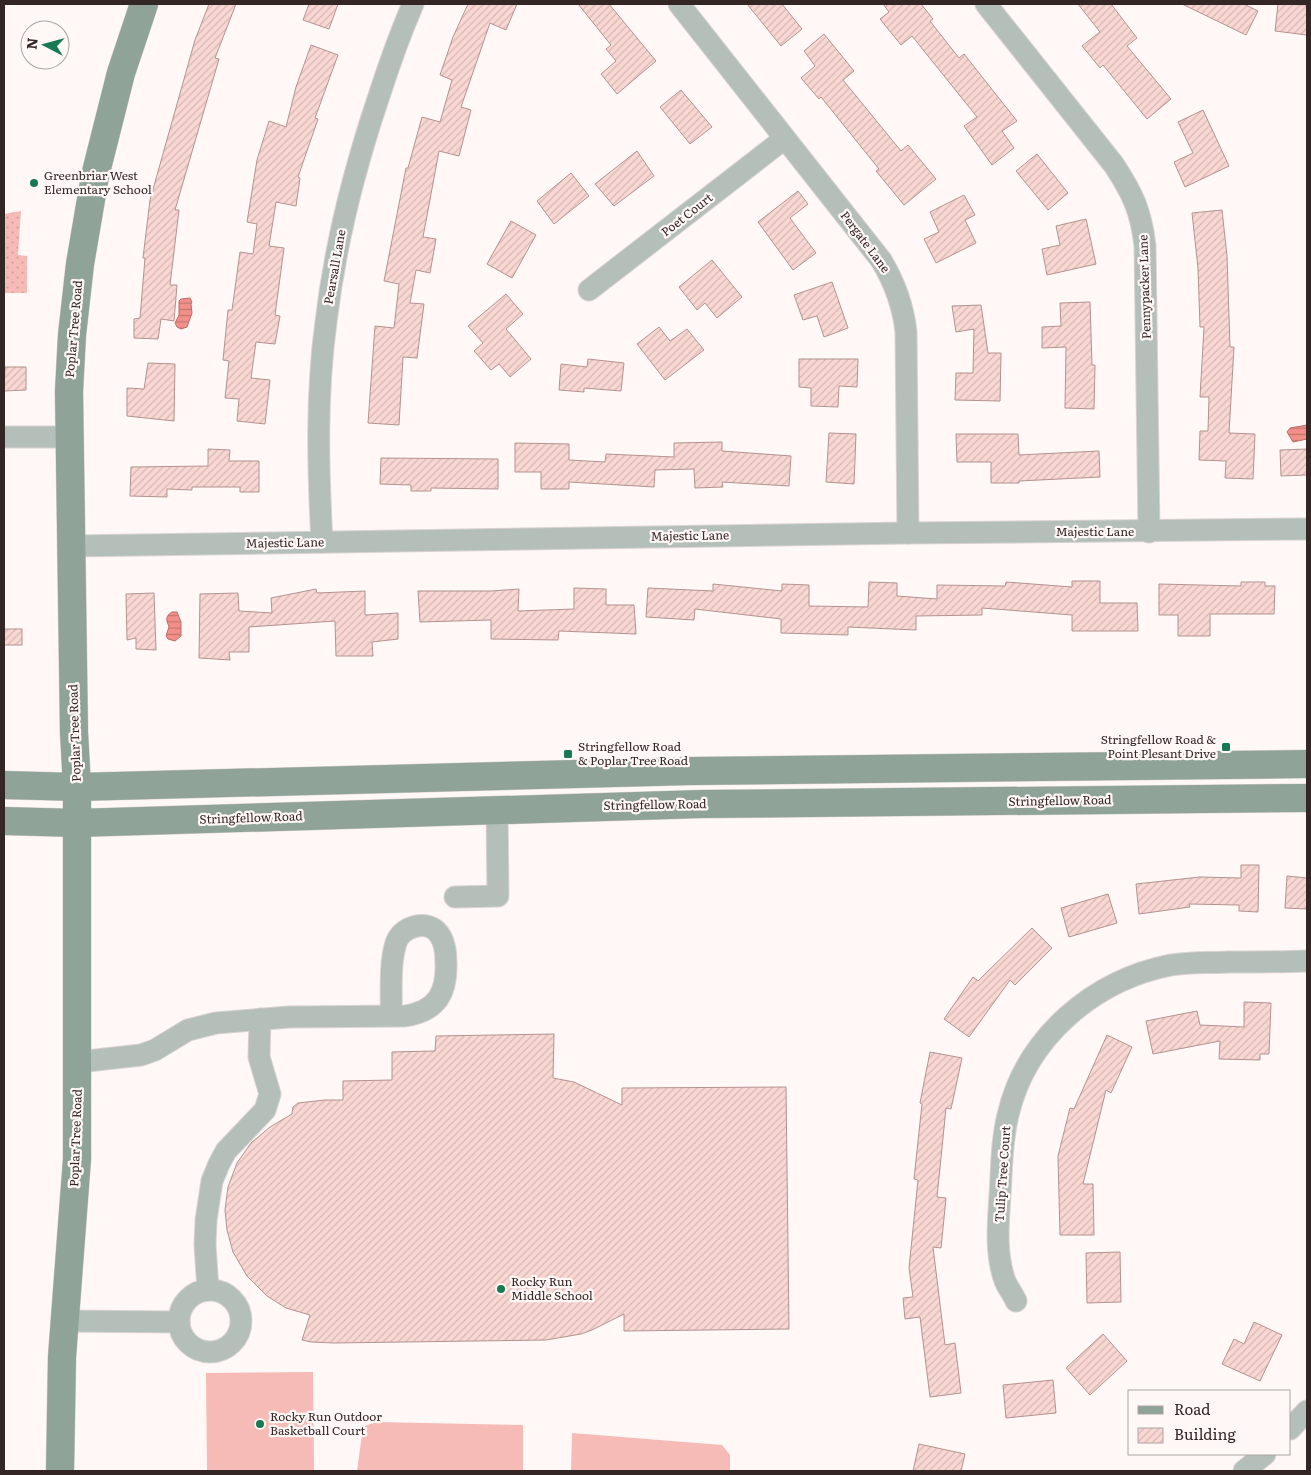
<svg xmlns="http://www.w3.org/2000/svg" width="1311" height="1475" viewBox="0 0 1311 1475" font-family="Literata,serif">
<style>
.park{fill:url(#park-dots)}
.pitch{fill:#f6bbb6}
.water{fill:url(#water-rules);stroke:#b9706a}
.building{fill:url(#building-hatch);stroke:#b39390}
.lines{fill:none;stroke-linecap:round;stroke-linejoin:round}
.street-casing{stroke:#dad2d1;stroke-width:23}
.secondary-casing{stroke:#dad2d1;stroke-width:29}
.street{stroke:#b3bfb8;stroke-width:21}
.secondary{stroke:#90a398;stroke-width:28}
.poi-dot{fill:#187a52;stroke:#fff8f7;stroke-width:2}
.labels{text-anchor:middle;stroke-width:4.5;stroke-linejoin:round;paint-order:stroke}
.poi-label{font-size:12px;fill:#332625;stroke:#fff8f7;text-anchor:start}
.street-label{font-size:12px;fill:#332625;stroke:#fff8f7}
</style>
<defs>
<pattern id="park-dots" width="8" height="8" patternUnits="userSpaceOnUse" patternTransform="scale(1.25)"><rect width="8" height="8" fill="#f6bbb6"/><path d="M2 2h.1M6 6h.1" fill="none" stroke="#d3a19c" stroke-width="1.8" stroke-linecap="round"/></pattern>
<pattern id="water-rules" width="6" height="5" patternUnits="userSpaceOnUse" patternTransform="scale(1.25)"><rect width="6" height="5" fill="#f28f88"/><path d="M0 2.5h6" fill="none" stroke="#c5756f"/></pattern>
<pattern id="building-hatch" width="6" height="6" patternUnits="userSpaceOnUse" patternTransform="scale(1.25)"><rect width="6" height="6" fill="#f9d7d3"/><path d="M-1 1l2-2M0 6l6-6M5 7l2-2" fill="none" stroke="#d6b8b5"/></pattern>
</defs>
<rect width="100%" height="100%" fill="#fff8f7"/>
<!-- park -->
<polygon class="park" points="21,211 18,255 27,256 27,293 4,293 4,214"/>
<!-- pitch -->
<g class="pitch">
<polygon points="313,1372 314,1471 207,1471 206,1373"/>
<polygon points="375,1422 523,1425 523,1471 357,1471 363,1427"/>
<polygon points="572,1433 722,1445 730,1455 730,1471 571,1471"/>
</g>
<!-- water -->
<g class="water">
<polygon points="190,298 192,302 191,304 192,313 187,327 181,329 177,327 175,323 179,315 179,301 181,299"/>
<polygon points="1307,425 1307,439 1293,442 1287,432 1290,428"/>
<path d="M 172,612 L 177,612 L 181,622 L 181,636 L 175,641 L 168,639 L 166,636 L 169,627 C 167,621 164,617 172,612 Z"/>
</g>
<!-- building -->
<g class="building">
<polygon points="209,4 236,4 215,58 219,59 175,210 179,210 170,285 177,285 174,321 161,319 158,339 134,338 134,319 140,318 145,258 143,258 150,200 195,40"/>
<polygon points="309,4 338,4 329,29 303,20"/>
<polygon points="468,4 517,4 506,30 490,23 461,107 471,110 459,156 439,151 423,237 436,239 430,273 416,270 410,303 424,304 417,358 403,357 399,425 368,423 375,326 394,328 399,284 384,281 406,168 408,168 422,117 440,122 452,80 440,75 453,37"/>
<polygon points="578,4 609,4 656,61 617,94 601,74 616,61 606,49 611,45"/>
<polygon points="747,4 782,4 802,29 781,46"/>
<polygon points="883,4 921,4 933,19 930,21 959,58 964,54 1017,121 1002,131 1014,148 992,165 964,126 977,117 912,36 901,45 880,19 889,12"/>
<polygon points="1078,4 1111,4 1137,38 1127,46 1171,99 1147,119 1103,65 1100,68 1082,46 1100,32"/>
<polygon points="1182,4 1244,4 1258,11 1246,35"/>
<polygon points="1278,4 1307,5 1307,35 1275,31"/>
<polygon points="824,34 854,71 843,80 901,151 908,145 936,179 904,205 876,171 879,169 821,97 819,99 801,78 815,66 804,51"/>
<polygon points="311,45 338,55 315,118 318,119 298,177 300,178 296,206 276,202 269,246 284,248 275,315 280,316 275,344 256,342 251,378 270,380 265,424 237,421 239,399 225,398 229,361 223,360 228,310 232,310 240,252 253,254 257,224 247,222 257,160 269,121 286,127 296,87"/>
<polygon points="681,90 712,127 690,144 660,107"/>
<polygon points="1203,110 1229,166 1185,187 1174,162 1193,153 1178,122"/>
<polygon points="637,151 654,176 614,206 595,184"/>
<polygon points="1037,154 1068,193 1048,210 1016,171"/>
<polygon points="571,173 589,196 554,224 537,201"/>
<polygon points="798,191 808,204 790,218 816,253 793,270 758,222"/>
<polygon points="964,195 975,215 965,220 976,243 936,263 924,239 939,232 930,212"/>
<polygon points="1222,210 1227,256 1230,347 1234,347 1229,433 1255,434 1253,479 1225,478 1226,461 1199,460 1200,431 1208,431 1209,397 1200,397 1204,327 1200,327 1198,268 1192,213"/>
<polygon points="1086,219 1096,264 1047,275 1042,249 1060,245 1056,226"/>
<polygon points="511,221 536,235 512,278 487,264"/>
<polygon points="712,260 742,297 717,318 705,303 697,310 679,287"/>
<polygon points="832,282 848,328 824,337 817,316 803,320 794,295"/>
<polygon points="506,294 523,314 506,329 531,359 510,377 499,364 491,370 474,351 483,343 468,326"/>
<polygon points="1090,302 1092,365 1095,365 1094,409 1065,408 1066,347 1042,348 1042,327 1061,326 1060,303"/>
<polygon points="981,305 988,353 1001,353 1000,401 955,400 956,373 973,373 974,329 956,332 952,306"/>
<polygon points="659,327 670,341 687,329 704,350 665,380 637,344"/>
<polygon points="588,359 624,363 621,391 584,388 584,392 559,390 561,364 587,367"/>
<polygon points="799,359 858,359 857,387 839,386 838,407 811,406 811,388 799,387"/>
<polygon points="148,363 175,364 174,421 127,416 127,388 144,389"/>
<polygon points="5,367 26,367 26,390 4,391"/>
<polygon points="829,433 856,434 854,484 826,482"/>
<polygon points="956,434 1018,434 1019,455 1099,451 1100,477 1019,481 1019,483 991,483 991,462 957,462"/>
<polygon points="722,442 722,451 791,456 789,486 722,482 723,487 695,488 694,469 655,470 654,487 569,482 569,489 541,489 541,472 515,472 515,443 569,444 569,460 605,462 606,454 674,457 674,443"/>
<polygon points="208,449 230,450 229,461 259,461 259,492 240,492 240,487 192,487 192,490 167,489 167,497 130,496 131,467 208,466"/>
<polygon points="1307,449 1307,475 1281,476 1280,450"/>
<polygon points="381,458 498,459 498,489 431,488 431,491 411,491 411,485 380,484"/>
<polygon points="1072,581 1100,581 1100,603 1137,603 1138,631 1072,631 1072,615 982,608 982,615 916,616 916,630 848,627 848,635 781,633 781,619 695,609 694,620 646,617 648,588 713,591 713,584 782,591 782,584 809,585 809,606 868,607 869,582 897,583 897,596 937,599 937,585 1005,586 1006,582 1072,587"/>
<polygon points="1241,582 1265,582 1265,586 1275,586 1274,614 1210,614 1210,636 1178,636 1178,615 1159,615 1159,584 1241,586"/>
<polygon points="574,588 606,589 606,605 634,605 636,634 559,631 558,640 491,639 491,620 420,622 418,591 491,591 519,589 518,611 574,609"/>
<polygon points="316,589 317,593 365,591 365,615 398,613 398,639 372,642 373,656 336,656 335,621 249,627 249,652 229,652 230,660 199,658 200,594 238,593 239,611 272,613 271,598"/>
<polygon points="154,593 156,650 136,649 136,638 127,640 126,594"/>
<rect x="4" y="629" width="18" height="16"/>
<polygon points="1241,865 1259,865 1258,912 1239,911 1239,905 1189,904 1190,907 1139,914 1136,884 1200,877 1241,878"/>
<polygon points="1287,876 1307,878 1307,909 1285,908"/>
<polygon points="1108,894 1117,923 1069,937 1061,908"/>
<polygon points="1032,928 1052,948 1015,985 1010,980 969,1037 944,1019 973,977 978,981"/>
<polygon points="1244,1002 1271,1003 1269,1054 1260,1054 1260,1060 1219,1059 1220,1041 1153,1054 1146,1021 1197,1011 1200,1025 1244,1027"/>
<polygon points="554,1034 553,1078 574,1082 622,1105 622,1088 786,1087 789,1329 624,1331 624,1314 592,1330 581,1334 546,1340 334,1343 311,1342 302,1340 310,1315 286,1308 267,1296 247,1276 233,1252 227,1230 225,1210 228,1187 237,1163 251,1143 270,1127 292,1114 293,1107 298,1103 325,1100 343,1100 343,1081 392,1080 392,1052 435,1051 436,1036"/>
<polygon points="1107,1035 1132,1047 1111,1093 1106,1090 1083,1184 1093,1184 1094,1235 1060,1235 1058,1156 1070,1108 1074,1109"/>
<polygon points="930,1052 962,1058 951,1109 946,1108 937,1197 946,1198 941,1248 933,1247 945,1345 955,1343 961,1393 930,1397 920,1317 905,1319 903,1298 913,1297 909,1268 918,1180 914,1179 922,1104 920,1103"/>
<polygon points="1120,1252 1121,1302 1087,1303 1086,1253"/>
<polygon points="1254,1322 1282,1335 1260,1381 1222,1364 1234,1339 1244,1344"/>
<polygon points="1103,1334 1127,1361 1090,1395 1066,1368"/>
<polygon points="1053,1380 1056,1413 1006,1418 1003,1385"/>
<polygon points="919,1444 965,1454 961,1471 913,1471"/>
</g>
<g class="lines">
<!-- street casing -->
<g class="street-casing">
<g id="street">
<path d="M 679,4 L 881,260 C 895,283 903,305 906,332 L 908,533"/>
<path d="M 986,4 L 1114,165 C 1133,194 1141,211 1145,246 L 1149,532"/>
<polyline points="589,290 784,139"/>
<polyline points="4,437 70,437"/>
<path d="M 322,542 C 318,469 316,394 326,322 C 335,245 354,170 379,96 C 389,65 400,34 413,4"/>
<polyline points="72,546 908,533 1307,529"/>
<polyline points="455,897 498,896 497,809"/>
<path d="M 78,1062 L 141,1055 L 155,1050 L 188,1030 L 216,1023 L 289,1017 L 405,1016 C 437,1011 447,993 446,963 C 446,953 445,942 439,934 C 427,918 401,927 396,943 C 389,965 392,993 391,1016"/>
<polyline points="208,1290 205,1245 206,1220 212,1181 219,1164 226,1151 265,1110 270,1094 259,1057 260,1019"/>
<circle cx="210" cy="1321" r="31"/>
<path d="M 1016,1301 C 1013,1294 1008,1288 1005,1281 C 993,1248 1000,1210 1001,1176 C 1002,1155 1003,1135 1008,1115 C 1026,1037 1094,980 1171,965 C 1189,962 1209,963 1228,962 C 1254,962 1281,962 1307,961"/>
<polyline points="64,1321 179,1322"/>
<polyline points="1290,1429 1307,1411"/>
<polyline points="1244,1471 1265,1454"/>
</g>
</g>
<!-- secondary casing -->
<g class="secondary-casing">
<g id="secondary">
<polyline points="4,785 77,787 692,771 1307,764"/>
<polyline points="4,821 77,823 702,804 1307,798"/>
<polyline points="60,1471 62,1357 77,1159 77,787 74,732 69,391 72,335 80,264 95,176 121,73 144,4"/>
</g>
</g>
<!-- street -->
<use href="#street" class="street"/>
<!-- secondary -->
<use href="#secondary" class="secondary"/>
</g>
<!-- markers -->
<g class="poi-dot">
<circle cx="34" cy="183" r="5"/>
<rect x="1221" y="742" width="10" height="10" rx="2.5"/>
<rect x="563" y="749" width="10" height="10" rx="2.5"/>
<circle cx="501" cy="1289" r="5"/>
<circle cx="260" cy="1424" r="5"/>
</g>
<g class="labels">
<!-- poi labels -->
<g class="poi-label">
<text x="44" y="180">Greenbriar West<tspan x="44" dy="14">Elementary School</tspan></text>
<text x="1216" y="744" text-anchor="end">Stringfellow Road &amp;<tspan x="1216" dy="14">Point Plesant Drive</tspan></text>
<text x="578" y="751">Stringfellow Road<tspan x="578" dy="14">&amp; Poplar Tree Road</tspan></text>
<text x="511" y="1286">Rocky Run<tspan x="511" dy="14">Middle School</tspan></text>
<text x="270" y="1421">Rocky Run Outdoor<tspan x="270" dy="14">Basketball Court</tspan></text>
</g>
<!-- street labels -->
<g class="street-label">
<text transform="translate(687 215) rotate(-38)" y="4">Poet Court</text>
<text transform="translate(865 242) rotate(53)" y="4">Pergate Lane</text>
<text transform="translate(335 267) rotate(-80)" y="4">Pearsall Lane</text>
<text transform="translate(1145 287) rotate(-92)" y="4">Pennypacker Lane</text>
<text transform="translate(74 329) rotate(-85)" y="4">Poplar Tree Road</text>
<text x="1095" y="536">Majestic Lane</text>
<text transform="translate(690 536) rotate(-1)" y="4">Majestic Lane</text>
<text transform="translate(285 543) rotate(-1)" y="4">Majestic Lane</text>
<text transform="translate(75 733) rotate(-92)" y="4">Poplar Tree Road</text>
<text transform="translate(1060 801) rotate(-1)" y="4">Stringfellow Road</text>
<text transform="translate(655 805) rotate(-1)" y="4">Stringfellow Road</text>
<text transform="translate(251 818) rotate(-2)" y="4">Stringfellow Road</text>
<text transform="translate(76 1138) rotate(-88)" y="4">Poplar Tree Road</text>
<text transform="translate(1003 1174) rotate(-86)" y="4">Tulip Tree Court</text>
</g>
</g>
<!-- border -->
<rect width="1311" height="1475" fill="none" stroke="#332625" stroke-width="10"/>
<!-- legend -->
<rect x="1128" y="1390" width="162" height="65" fill="#fff8f7" stroke="#ada4a3"/>
<rect x="1138" y="1406" width="25" height="8" fill="#90a398" stroke="#ada4a3"/>
<text x="1174" y="1415" font-size="15" fill="#332625">Road</text>
<rect x="1138" y="1428" width="25" height="15" fill="url(#building-hatch)" stroke="#ada4a3"/>
<text x="1174" y="1440" font-size="15" fill="#332625">Building</text>
<!-- north arrow -->
<g transform="translate(45 45) rotate(276)"><circle r="24" fill="#fff8f7" stroke="#ada4a3"/>
<path d="M0-4L9 19L0 12L-9 19Z" fill="#187a52"/>
<text y="-8" font-size="14" font-weight="bold" text-anchor="middle" fill="#332625">N</text>
</g>
</svg>
